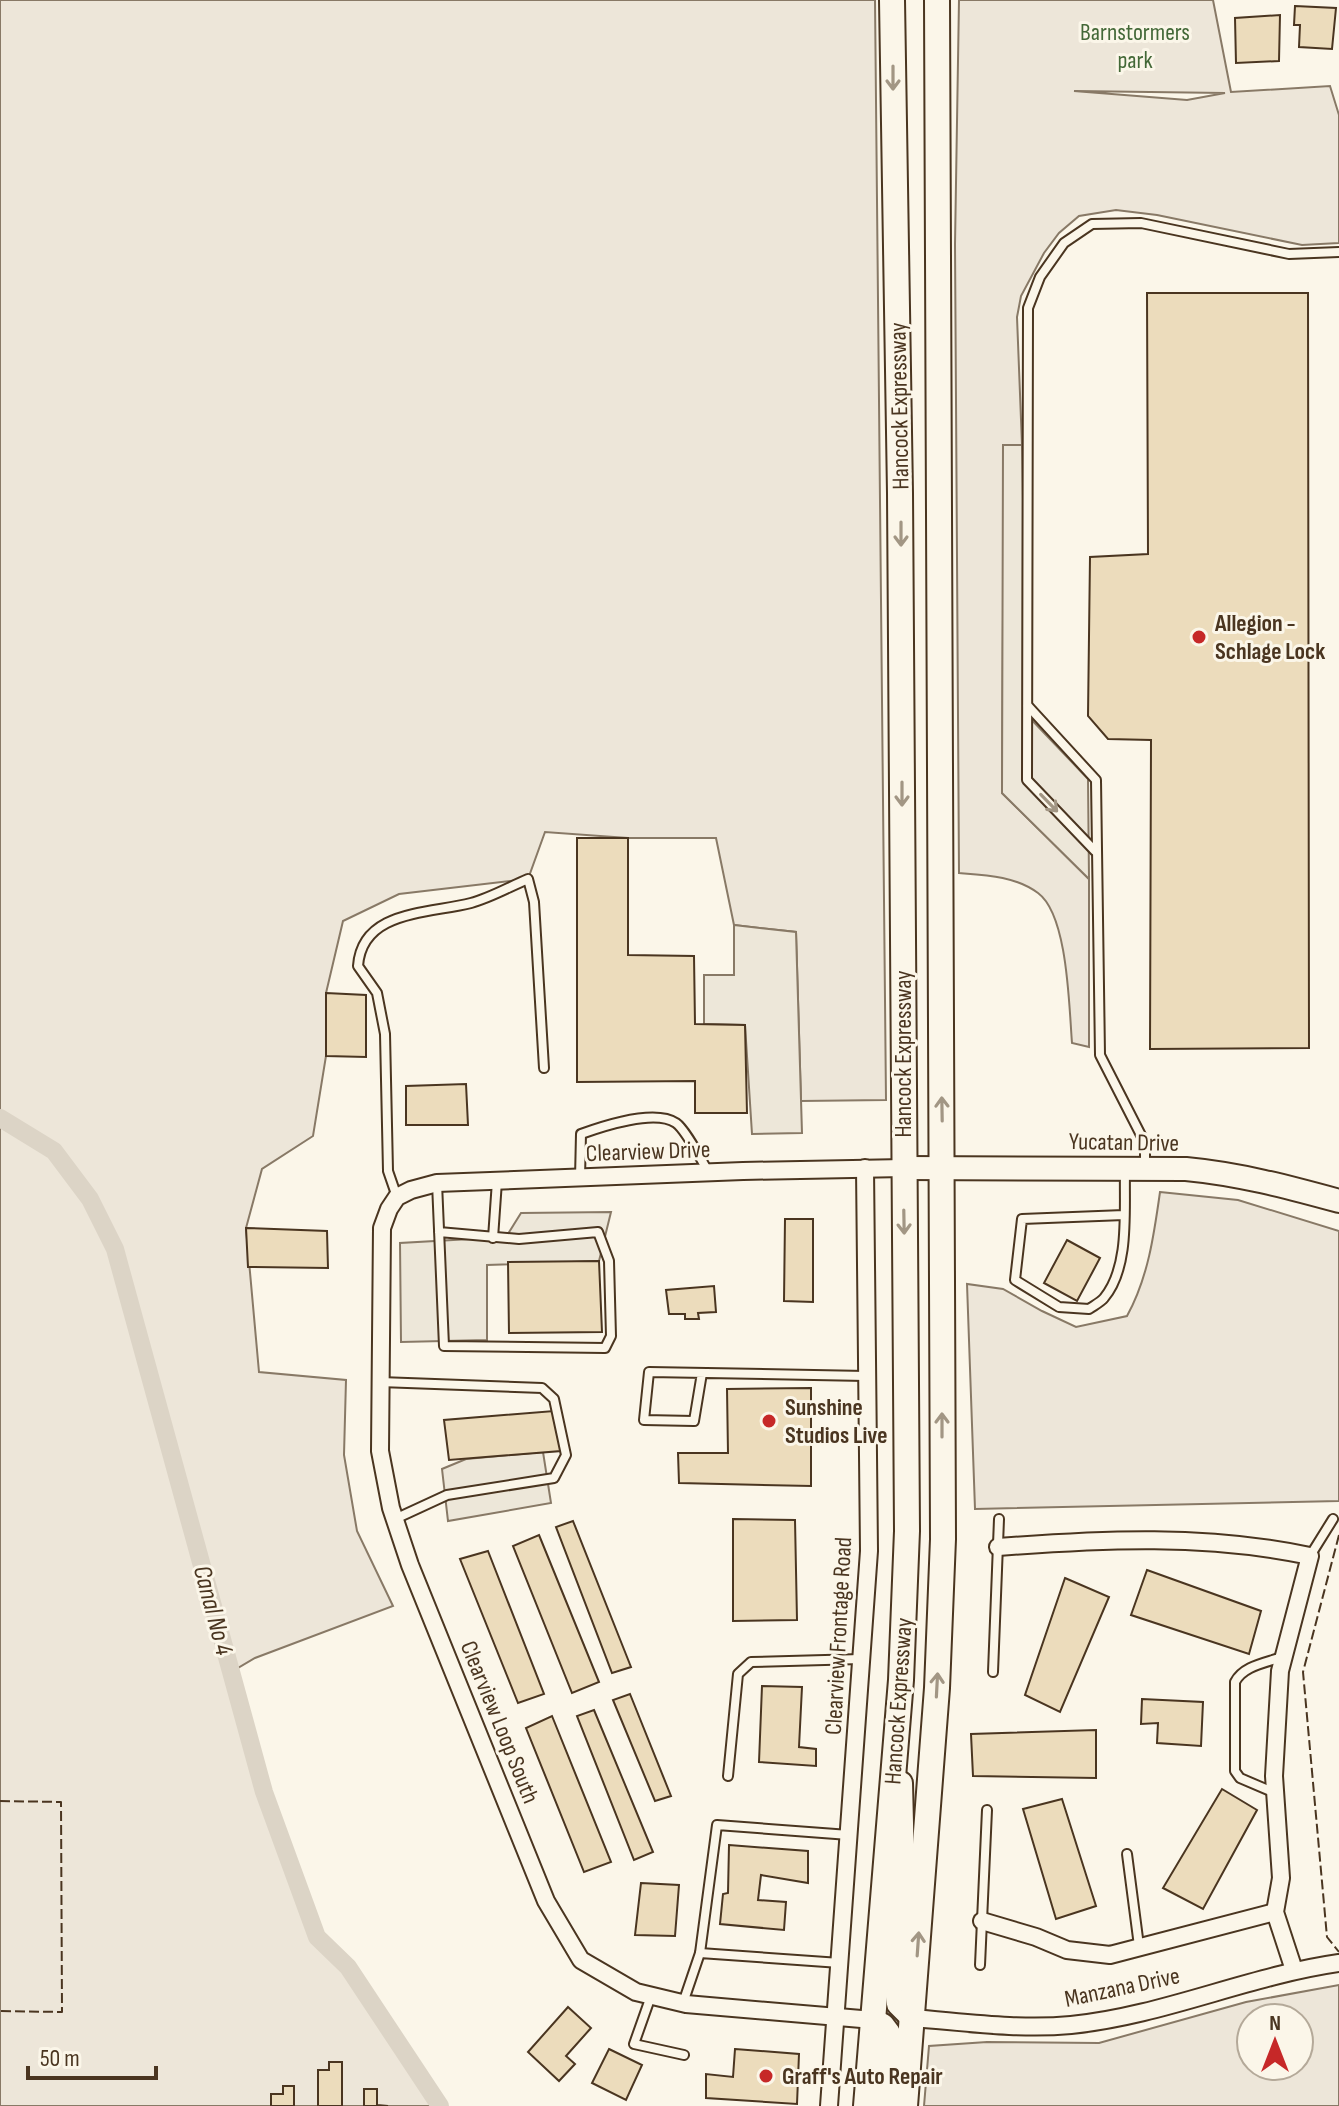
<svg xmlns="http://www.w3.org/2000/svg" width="1339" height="2106" viewBox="0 0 1339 2106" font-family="'Sofia Sans Condensed',sans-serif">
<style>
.green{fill:#ede6d9;stroke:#887966;stroke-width:2;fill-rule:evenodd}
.parking{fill:#ede7d9;stroke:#887966;stroke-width:2}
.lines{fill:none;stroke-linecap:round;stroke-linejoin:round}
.canal{stroke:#dcd4c6;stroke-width:18}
.building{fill:#ecdcbc;stroke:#4a3520;stroke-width:2}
.lane-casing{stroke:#4a3520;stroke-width:12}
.street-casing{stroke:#4a3520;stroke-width:20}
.secondary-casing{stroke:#4a3520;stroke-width:26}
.primary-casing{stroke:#4a3520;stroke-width:28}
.lane{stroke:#fbf6e9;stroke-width:8}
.street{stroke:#fbf6e9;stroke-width:16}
.secondary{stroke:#fbf6e9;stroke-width:22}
.primary{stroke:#fbf6e9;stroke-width:24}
.fence{stroke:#4a3520;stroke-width:2;stroke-dasharray:10 4;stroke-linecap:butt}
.oneway{stroke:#a29684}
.poi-dot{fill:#c62828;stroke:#fbf6e9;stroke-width:3}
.labels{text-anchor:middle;stroke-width:6;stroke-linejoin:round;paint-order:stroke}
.park-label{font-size:24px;fill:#436837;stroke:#fbf6e9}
.street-label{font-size:24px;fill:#4a3520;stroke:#fbf6e9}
.poi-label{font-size:24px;font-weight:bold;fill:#4a3520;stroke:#fbf6e9;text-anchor:start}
.water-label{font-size:26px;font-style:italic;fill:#4a3520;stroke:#fbf6e9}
</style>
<rect width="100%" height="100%" fill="#fbf6e9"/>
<!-- green -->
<g class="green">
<polygon points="0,0 875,0 886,1100 801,1101 796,932 734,925 716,838 628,838 545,832 528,879 399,894 343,921 326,993 326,1056 313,1136 262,1169 246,1228 259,1372 346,1380 344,1455 357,1531 393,1606 255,1658 233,1671 283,1840 317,1937 348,1967 438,2106 0,2106 0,1118 22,1131 0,1116"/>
<path d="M 959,0 L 1213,0 L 1231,92 L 1330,86 L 1339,115 L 1339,243 L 1302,245 L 1157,215 L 1116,210 L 1079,216 L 1059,233 L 1044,253 L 1021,296 L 1017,317 L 1022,445 L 1004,445 L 1002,793 L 1089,879 L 1089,1047 L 1072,1043 C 1069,1007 1068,915 1038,893 C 1015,876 986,875 959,873 L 955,244 ZM 1074,91 L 1075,91 L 1225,93 L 1187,100 Z"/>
<path d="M 1160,1192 L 1238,1200 L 1339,1231 L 1339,1501 L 975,1509 L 967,1284 L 1003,1289 L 1042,1311 L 1076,1327 L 1127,1316 C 1148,1278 1154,1235 1160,1192 Z"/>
<path d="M 1339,1985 L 1339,2106 L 924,2106 L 929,2046 L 987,2042 L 1099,2043 L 1246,2002 ZM 1251,2018 L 1299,2018 L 1299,2066 L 1251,2066 Z"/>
</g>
<!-- parking -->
<g class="parking">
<polygon points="1003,445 1022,445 1027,715 1088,779 1089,879 1002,793"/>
<polygon points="734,925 796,932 802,1133 752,1134 745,1025 704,1024 704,975 734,975"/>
<polygon points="611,1212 599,1261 487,1265 487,1340 401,1342 400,1243 506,1237 521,1213"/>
<polygon points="543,1452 551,1503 448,1521 442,1469 466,1459"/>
</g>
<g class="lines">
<!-- canal -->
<polyline class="canal" points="0,1118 54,1151 90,1199 115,1249 264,1792 317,1937 348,1967 440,2106"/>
</g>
<!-- building -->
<g class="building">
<polygon points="1295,6 1336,8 1332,49 1299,47 1300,25 1294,25"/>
<polygon points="1280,15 1279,61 1236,63 1235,18"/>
<polygon points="1147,293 1308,293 1309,1048 1150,1049 1151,740 1108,739 1088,716 1090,557 1148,554"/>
<polygon points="577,838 628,838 628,955 694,956 695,1024 745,1025 747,1113 695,1113 695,1081 577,1082"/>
<polygon points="326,993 366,995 366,1057 326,1056"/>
<polygon points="466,1084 468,1125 406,1125 406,1086"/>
<polygon points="785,1219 813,1219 813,1302 784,1301"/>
<polygon points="246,1228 327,1231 328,1268 248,1267"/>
<polygon points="1067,1240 1100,1258 1077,1301 1044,1283"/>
<polygon points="599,1261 602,1332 509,1333 508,1262"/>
<polygon points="714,1286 716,1312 698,1313 699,1319 685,1319 685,1314 669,1314 666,1290"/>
<polygon points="811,1388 811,1486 679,1483 678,1453 728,1453 727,1389"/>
<polygon points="554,1411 561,1451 449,1460 444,1420"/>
<polygon points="733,1519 795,1520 797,1620 733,1621"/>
<polygon points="573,1521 631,1667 612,1673 556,1527"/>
<polygon points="539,1535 599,1682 572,1693 513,1546"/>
<polygon points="488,1551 544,1694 518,1703 460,1559"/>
<polygon points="1147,1570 1261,1611 1249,1654 1131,1615"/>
<polygon points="1065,1578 1109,1597 1060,1712 1025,1695"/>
<polygon points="762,1686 802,1687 799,1747 816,1749 816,1766 759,1762"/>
<polygon points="630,1694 671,1796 655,1801 613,1700"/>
<polygon points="1142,1699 1203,1702 1201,1746 1157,1743 1158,1723 1141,1724"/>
<polygon points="594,1710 653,1852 634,1860 577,1716"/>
<polygon points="552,1716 611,1862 584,1872 526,1728"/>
<polygon points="1096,1730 1096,1778 973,1776 971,1734"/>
<polygon points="1222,1789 1257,1810 1203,1909 1163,1888"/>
<polygon points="1062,1799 1096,1906 1056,1919 1023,1809"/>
<polygon points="729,1845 808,1851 808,1883 761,1875 758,1900 786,1902 784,1930 720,1924 723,1894 728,1893"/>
<polygon points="641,1883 679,1885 675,1936 635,1935"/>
<polygon points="568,2007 591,2028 566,2056 575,2064 559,2081 528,2052"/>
<polygon points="609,2049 642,2065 626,2100 592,2083"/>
<polygon points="735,2049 799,2054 797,2104 706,2098 706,2074 733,2077"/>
<polygon points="329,2062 342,2062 342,2106 318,2106 318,2070 329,2070"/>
<polygon points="283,2086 294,2086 294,2106 271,2106 271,2094 283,2094"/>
<polygon points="364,2089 377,2089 377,2105 388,2106 364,2106"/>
</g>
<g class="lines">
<!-- lane casing -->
<g class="lane-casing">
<g id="lane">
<polyline points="1028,706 1096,780 1100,1055 1145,1143 1145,1167"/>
<polyline points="1095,851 1027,780 1028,308 1040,277 1064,243 1092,224 1141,223 1289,254 1339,252"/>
<path d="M 580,1178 L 581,1134 C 603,1126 655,1109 676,1123 C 686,1130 701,1160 708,1171"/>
<polyline points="437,1183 444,1346 605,1348 611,1336 609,1261 598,1232 519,1239 439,1232"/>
<path d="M 397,1197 L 388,1171 L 385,1034 L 377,993 L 358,966 C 362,910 428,914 471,903 C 490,898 509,887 528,879 L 534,902 L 544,1068"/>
<path d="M 1124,1215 L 1022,1219 L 1015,1280 L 1059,1307 L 1089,1309 C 1093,1306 1101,1302 1104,1298 C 1130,1267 1124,1210 1125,1172"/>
<polyline points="493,1238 497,1181"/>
<polyline points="702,1373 694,1421 644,1420 649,1372 866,1376"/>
<polyline points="380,1382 542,1388 554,1399 566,1455 554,1478 447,1495 395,1519"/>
<polyline points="1310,1556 1333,1519"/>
<polyline points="993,1672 999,1519"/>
<polyline points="728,1776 738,1674 751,1662 861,1659"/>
<path d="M 1275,1793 L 1240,1778 L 1235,1771 L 1235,1682 C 1243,1666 1265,1663 1282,1657"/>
<polyline points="1127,1854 1139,1946"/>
<polyline points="700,1953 717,1825 849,1835"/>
<polyline points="980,1965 987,1810"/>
<polyline points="651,1996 634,2044 684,2055"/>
<polyline points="683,2003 700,1953 840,1963"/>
</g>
</g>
<!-- street casing -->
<g class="street-casing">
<g id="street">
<path d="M 998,1547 C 1103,1539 1206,1534 1310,1556 L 1280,1671 L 1274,1776 L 1281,1878 L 1275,1912 L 1294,1970"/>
<polyline points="982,1921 1036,1937 1067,1950 1110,1955 1275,1912"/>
<path d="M 912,2018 C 964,2022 1018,2030 1071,2025 C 1162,2016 1248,1976 1339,1963"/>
<polyline points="873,2020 686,2004 636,1992 581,1960 546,1901 410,1565 391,1508 380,1451 382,1228 389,1209 397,1197 411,1190 437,1183 743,1171 904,1168"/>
<polyline points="829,2106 869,1551 865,1168"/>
</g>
</g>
<!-- secondary casing -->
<g class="secondary-casing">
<g id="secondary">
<path d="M 904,1168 L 1186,1169 C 1239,1174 1288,1187 1339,1201"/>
<polyline points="901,1783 903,1864 897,1991 898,2004 912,2018"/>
<polyline points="873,2020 883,2025 889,2033 889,2106"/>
</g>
</g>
<!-- primary casing -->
<g class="primary-casing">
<g id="primary">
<polyline points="866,2106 901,1680 907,1531 900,493 892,0"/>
<polyline points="905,2106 937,1688 943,1539 937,0"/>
</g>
</g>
<!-- lane -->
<use href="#lane" class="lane"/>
<!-- street -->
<use href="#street" class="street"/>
<!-- secondary -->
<use href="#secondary" class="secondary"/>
<!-- primary -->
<use href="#primary" class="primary"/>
<!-- fence -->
<g class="fence">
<polyline points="1339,1535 1303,1672 1327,1937 1339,1952"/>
<polyline points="0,1801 61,1802 62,2012 0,2011"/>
</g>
</g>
<!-- one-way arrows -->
<defs><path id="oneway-shaft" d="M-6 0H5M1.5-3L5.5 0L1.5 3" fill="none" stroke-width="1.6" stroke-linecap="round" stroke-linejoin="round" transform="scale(2)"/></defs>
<g class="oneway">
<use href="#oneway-shaft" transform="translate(893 78) rotate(90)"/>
<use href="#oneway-shaft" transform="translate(901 534) rotate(90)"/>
<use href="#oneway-shaft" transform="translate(902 794) rotate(90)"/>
<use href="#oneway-shaft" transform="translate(1049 803) rotate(46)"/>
<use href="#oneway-shaft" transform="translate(942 1109) rotate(-91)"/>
<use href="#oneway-shaft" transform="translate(904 1222) rotate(89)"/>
<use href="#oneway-shaft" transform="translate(942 1425) rotate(-90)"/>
<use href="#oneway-shaft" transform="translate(937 1685) rotate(-87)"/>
<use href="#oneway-shaft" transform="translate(918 1944) rotate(-86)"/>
</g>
<!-- markers -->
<g class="poi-dot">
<circle cx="1199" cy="637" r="8"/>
<circle cx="769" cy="1421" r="8"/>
<circle cx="766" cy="2076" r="8"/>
</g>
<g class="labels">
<!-- park labels -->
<g class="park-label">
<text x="1135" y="40">Barnstormers<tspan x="1135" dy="28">park</tspan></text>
</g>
<!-- street labels -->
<g class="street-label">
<text transform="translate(899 406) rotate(-91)" y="8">Hancock Expressway</text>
<text transform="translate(903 1054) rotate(-90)" y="8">Hancock Expressway</text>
<text transform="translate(1124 1142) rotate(1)" y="8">Yucatan Drive</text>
<text transform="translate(648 1151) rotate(-2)" y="8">Clearview Drive</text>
<text transform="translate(838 1636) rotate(-87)" y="8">Clearview Frontage Road</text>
<text transform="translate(898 1701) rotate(-86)" y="8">Hancock Expressway</text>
<text transform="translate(500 1722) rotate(68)" y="8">Clearview Loop South</text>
<text transform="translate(1122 1987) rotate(-12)" y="8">Manzana Drive</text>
</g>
<!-- poi labels -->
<g class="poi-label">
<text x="1215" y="631">Allegion -<tspan x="1215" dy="28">Schlage Lock</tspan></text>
<text x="785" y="1415">Sunshine<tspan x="785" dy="28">Studios Live</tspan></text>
<text x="782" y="2084">Graff's Auto Repair</text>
</g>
<!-- water labels -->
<g class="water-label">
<text transform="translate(214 1610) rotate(75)" y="9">Canal No 4</text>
</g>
</g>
<!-- north arrow -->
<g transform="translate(1275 2042)"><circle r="38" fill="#fbf6e9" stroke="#b4a999" stroke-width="2"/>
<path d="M0-6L14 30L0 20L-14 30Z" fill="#c62828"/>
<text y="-12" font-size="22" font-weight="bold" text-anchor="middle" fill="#4a3520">N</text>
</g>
<!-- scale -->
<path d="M28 2066v12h128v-12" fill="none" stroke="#4a3520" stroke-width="4"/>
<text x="40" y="2066" font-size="24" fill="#4a3520" stroke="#fbf6e9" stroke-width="6" paint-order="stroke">50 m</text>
</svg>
